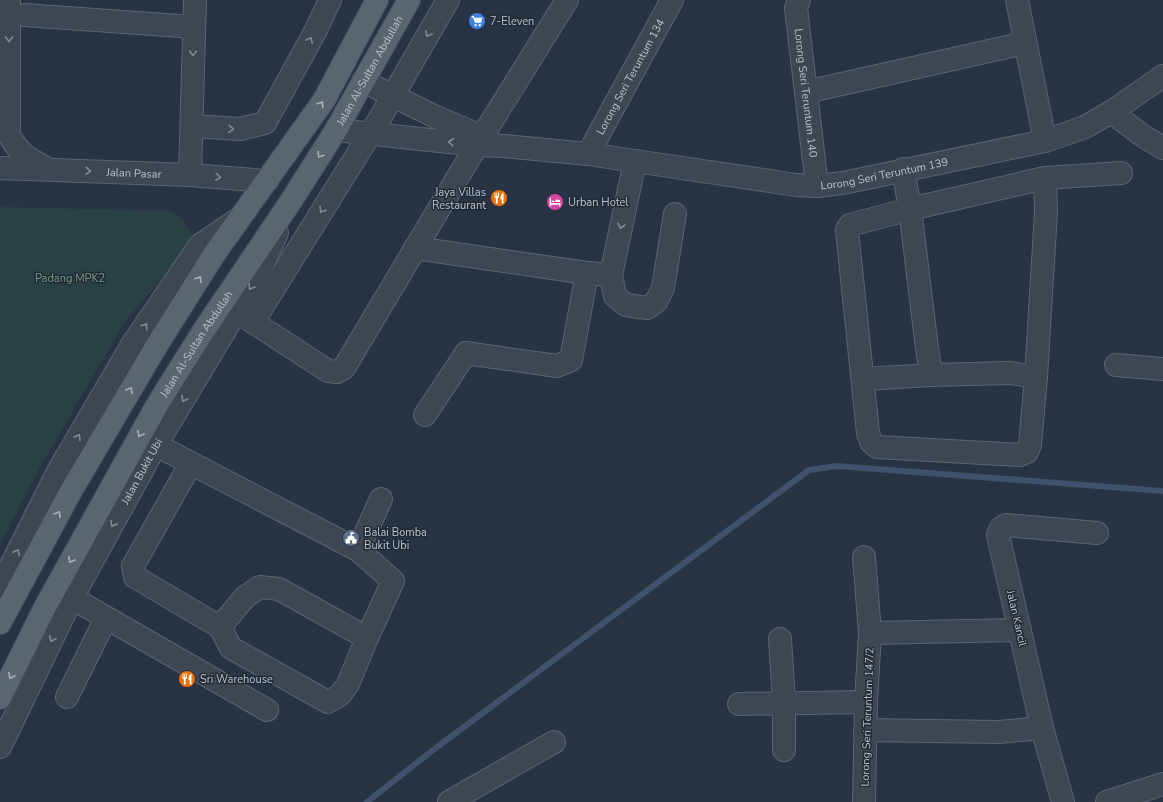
<svg xmlns="http://www.w3.org/2000/svg" width="1163" height="802" viewBox="0 0 1163 802" font-family="'Nunito Sans',sans-serif">
<style>
.green{fill:#2a4144}
.lines{fill:none;stroke-linecap:round;stroke-linejoin:round}
.stream{stroke:#3f516b;stroke-width:6}
.minor-casing{stroke:#5b6470;stroke-width:24}
.major-casing{stroke:#464f5c;stroke-width:24}
.minor{stroke:#3d4652;stroke-width:22}
.major{stroke:#5b6572;stroke-width:22}
.oneway{stroke:#828a95}
.oneway2{stroke:#a7afba}
.labels{text-anchor:middle;stroke-width:3;stroke-linejoin:round;paint-order:stroke}
.poi-label{font-size:11px;fill:#bac1cc;stroke:#212b38;text-anchor:start}
.street-label{font-size:11px;fill:#bac1cc;stroke:#212b38}
.park-label{font-size:11px;fill:#729c7b;stroke:#212b38}
</style>
<rect width="100%" height="100%" fill="#283443"/>
<!-- green -->
<polygon class="green" points="0,207 173,211 198,238 126,320 39,469 0,545"/>
<g class="lines">
<!-- stream -->
<polyline class="stream" points="367,802 437,747 809,470 837,466 1163,491"/>
<!-- minor casing -->
<g class="minor-casing">
<g id="minor">
<path d="M 9,0 L 9,135 C 20,155 29,159 48,169"/>
<path id="s1" d="M 799,0 L 796,8 L 817,186"/>
<polyline points="1017,0 1045,141"/>
<polyline points="25,15 194,27"/>
<polyline points="363,81 436,117 488,139"/>
<polyline points="806,92 1025,43"/>
<polyline points="1111,112 1143,136 1163,148"/>
<polyline points="192,126 240,129 265,123 316,30 330,0"/>
<path id="s2" d="M 336,130 L 477,145 L 504,146 L 588,154 L 796,185 L 817,186 L 843,183 L 1045,141 L 1085,127 L 1111,112 L 1163,76"/>
<path id="s3" d="M 588,154 L 672,0"/>
<path id="s4" d="M 0,168 L 190,175 L 267,181"/>
<polyline points="903,169 910,209 1045,178 1046,212 1036,377 1030,445 1027,452 1020,455 877,447 871,442 868,433 847,230 850,225 910,209 927,348 931,375"/>
<polyline points="190,175 195,0"/>
<polyline points="1045,178 1121,173"/>
<polyline points="415,248 587,273 611,275 635,161"/>
<polyline points="611,275 615,296 626,305 647,308 656,302 663,288 675,214"/>
<polyline points="236,311 328,371 337,372 344,368 477,145 567,0"/>
<polyline points="253,322 380,118 448,0"/>
<polyline points="1116,365 1163,369"/>
<polyline points="863,379 931,375 1010,373 1036,377"/>
<polyline points="425,415 466,353 557,366 571,360 587,273"/>
<polyline points="156,445 358,550 393,581 367,638 348,684 340,695 328,702 231,648 220,627 135,577 133,566 191,463"/>
<polyline points="358,550 381,499"/>
<polyline points="864,557 870,633 866,702 864,802"/>
<polyline points="0,587 57,473 133,343 200,245 240,218"/>
<polyline points="72,598 267,710"/>
<polyline points="220,627 245,597 260,587 279,589 367,638"/>
<polyline points="870,633 1020,630"/>
<polyline points="780,639 784,703 784,750"/>
<polyline points="67,697 106,618"/>
<polyline points="739,704 866,702"/>
<polyline points="865,730 998,732 1042,728"/>
<path id="s5" d="M 0,747 L 72,598 L 156,445 L 257,277 L 277,233"/>
<polyline points="449,802 554,742"/>
<polyline points="1063,802 1042,728 998,535 1001,528 1006,525 1097,533"/>
<polyline points="1107,802 1163,784"/>
</g>
</g>
<!-- major casing -->
<g class="major-casing">
<g id="major">
<polyline points="0,623 71,491 157,345 215,253 324,100 377,0"/>
<path id="s6" d="M 0,698 L 44,609 L 157,405 L 202,333 L 291,201 L 336,130 L 409,0"/>
</g>
</g>
<!-- minor -->
<use href="#minor" class="minor"/>
<!-- major -->
<use href="#major" class="major"/>
</g>
<!-- one-way arrows -->
<defs><path id="oneway-chevron" d="M-2-3.5L2.5 0L-2 3.5" fill="none" stroke-width="1.6" stroke-linecap="round" stroke-linejoin="round"/></defs>
<g class="oneway">
<use href="#oneway-chevron" transform="translate(428 34) rotate(120)"/>
<use href="#oneway-chevron" transform="translate(9 39) rotate(90)"/>
<use href="#oneway-chevron" transform="translate(310 40) rotate(-62)"/>
<use href="#oneway-chevron" transform="translate(193 53) rotate(91)"/>
<use href="#oneway-chevron" transform="translate(231 129) rotate(4)"/>
<use href="#oneway-chevron" transform="translate(451 142) rotate(-174)"/>
<use href="#oneway-chevron" transform="translate(88 171) rotate(2)"/>
<use href="#oneway-chevron" transform="translate(218 177) rotate(5)"/>
<use href="#oneway-chevron" transform="translate(322 210) rotate(122)"/>
<use href="#oneway-chevron" transform="translate(621 226) rotate(102)"/>
<use href="#oneway-chevron" transform="translate(251 287) rotate(121)"/>
<use href="#oneway-chevron" transform="translate(145 326) rotate(-56)"/>
<use href="#oneway-chevron" transform="translate(184 399) rotate(121)"/>
<use href="#oneway-chevron" transform="translate(78 437) rotate(-60)"/>
<use href="#oneway-chevron" transform="translate(113 524) rotate(119)"/>
<use href="#oneway-chevron" transform="translate(17 552) rotate(-63)"/>
<use href="#oneway-chevron" transform="translate(52 639) rotate(116)"/>
</g>
<g class="oneway2">
<use href="#oneway-chevron" transform="translate(321 104) rotate(-56)"/>
<use href="#oneway-chevron" transform="translate(320 155) rotate(122)"/>
<use href="#oneway-chevron" transform="translate(199 279) rotate(-58)"/>
<use href="#oneway-chevron" transform="translate(130 390) rotate(-59)"/>
<use href="#oneway-chevron" transform="translate(140 434) rotate(119)"/>
<use href="#oneway-chevron" transform="translate(58 514) rotate(-62)"/>
<use href="#oneway-chevron" transform="translate(71 560) rotate(119)"/>
<use href="#oneway-chevron" transform="translate(11 676) rotate(117)"/>
</g>
<!-- icons -->
<defs>
<g id="supermarket-disc" transform="scale(0.9)"><circle r="9.5" fill="#3f7fe0" stroke="#212b38"/><path d="M-6-5.5h2.5l.6 2H6L4.5 2H-2.5L-4.4-4H-6ZM-1.5 3.2a1.3 1.3 0 1 0 .1 0ZM3 3.2a1.3 1.3 0 1 0 .1 0Z" fill="#fff"/></g>
<g id="restaurant-disc" transform="scale(0.9)"><circle r="9.5" fill="#e8710a" stroke="#212b38"/><path d="M-5-6h1v4h1v-4h1v4h1v-4h1v5L-1.5 .5V6h-2V.5L-5-1ZM5-6V6H3V1.5H1.5Q1.5-4 5-6Z" fill="#fff"/></g>
<g id="hotel-disc" transform="scale(0.9)"><circle r="9.5" fill="#d1479c" stroke="#212b38"/><path d="M-6-4.5h1.5V1H6V5H4.5V3h-9V5H-6ZM-4 0a1.8 1.8 0 1 1 3.6 0ZM.5 0V-2.5h3Q6-2.5 6 0Z" fill="#fff"/></g>
<g id="civic-disc" transform="scale(0.9)"><circle r="9.5" fill="#5c6f8a" stroke="#212b38"/><path d="M-.6-6.5H3V-4.5H.6V-3L4-1V1h2V6H-6V1h2V-1L-.6-3ZM-1.2 2.5V6h2.4V2.5Z" fill="#fff"/></g>
</defs>
<g fill-rule="evenodd">
<use href="#supermarket-disc" x="477" y="21"/>
<use href="#restaurant-disc" x="499" y="198"/>
<use href="#hotel-disc" x="555" y="202"/>
<use href="#civic-disc" x="351" y="538"/>
<use href="#restaurant-disc" x="187" y="679"/>
</g>
<g class="labels">
<!-- poi labels -->
<g class="poi-label">
<text x="490" y="25">7-Eleven</text>
<text x="486" y="196" text-anchor="end">Jaya Villas<tspan x="486" dy="13">Restaurant</tspan></text>
<text x="568" y="206">Urban Hotel</text>
<text x="364" y="536">Balai Bomba<tspan x="364" dy="13">Bukit Ubi</tspan></text>
<text x="200" y="683">Sri Warehouse</text>
</g>
<!-- street labels -->
<g class="street-label">
<text dy="4" stroke="none"><textPath href="#s6" startOffset="729">Jalan Al-Sultan Abdullah</textPath></text>
<text dy="4" stroke="none"><textPath href="#s3" startOffset="88">Lorong Seri Teruntum 134</textPath></text>
<text dy="4" stroke="none"><textPath href="#s1" startOffset="94">Lorong Seri Teruntum 140</textPath></text>
<text dy="4" stroke="none"><textPath href="#s4" startOffset="134">Jalan Pasar</textPath></text>
<text dy="4" stroke="none"><textPath href="#s2" startOffset="553">Lorong Seri Teruntum 139</textPath></text>
<text dy="4" stroke="none"><textPath href="#s6" startOffset="405">Jalan Al-Sultan Abdullah</textPath></text>
<text dy="4" stroke="none"><textPath href="#s5" startOffset="310">Jalan Bukit Ubi</textPath></text>
<text transform="translate(1017 618) rotate(77)" y="4">Jalan Kancil</text>
<text transform="translate(867 717) rotate(-88)" y="4">Lorong Seri Teruntum 147/2</text>
</g>
<!-- park labels -->
<g class="park-label">
<text x="70" y="282">Padang MPK2</text>
</g>
</g>
</svg>
